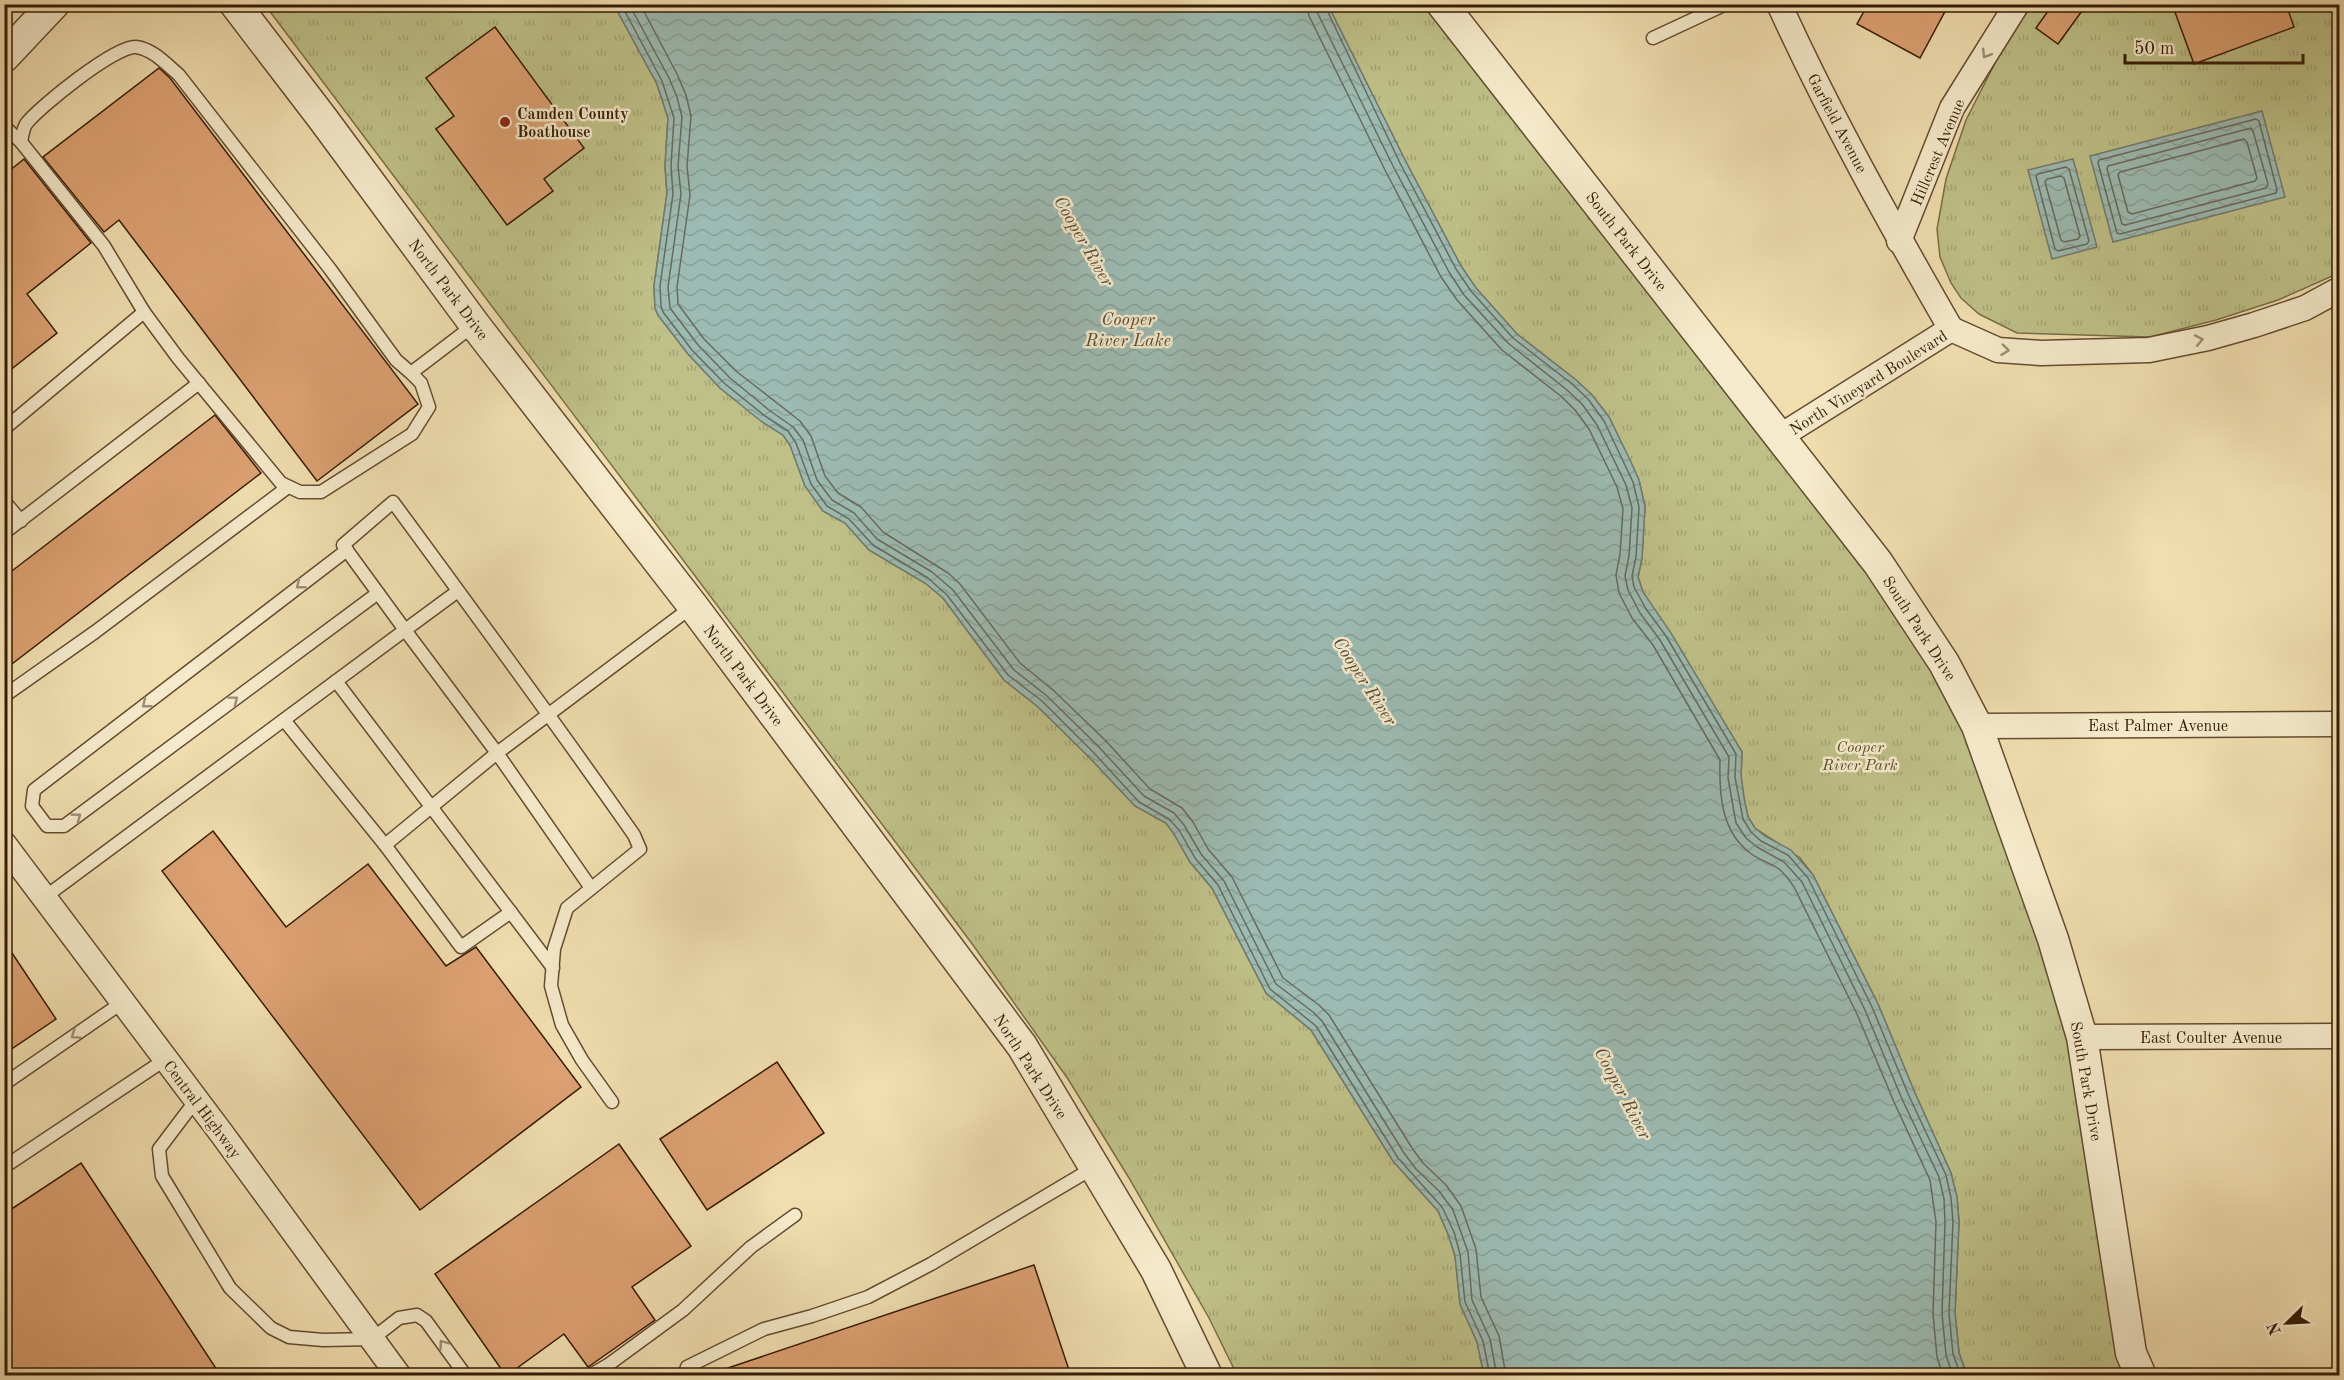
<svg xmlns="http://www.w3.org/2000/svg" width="2344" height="1380" viewBox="0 0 2344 1380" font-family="'Old Standard TT',serif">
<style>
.grass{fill:url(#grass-tufts);stroke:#7a6e46;stroke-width:1.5}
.water{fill:url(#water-waves);stroke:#737b6e;stroke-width:1.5}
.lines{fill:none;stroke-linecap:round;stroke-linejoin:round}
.shore{stroke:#696b5c;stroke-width:1.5}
.building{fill:#dca172;stroke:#361b06;stroke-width:1.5}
.service-casing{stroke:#644c30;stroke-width:15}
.minor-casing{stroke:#644c30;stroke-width:27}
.tertiary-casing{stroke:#644c30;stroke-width:33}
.service{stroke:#f5eacb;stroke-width:12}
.minor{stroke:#f5eacb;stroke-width:24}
.tertiary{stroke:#f5eacb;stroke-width:30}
.oneway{stroke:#9f8d72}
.poi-dot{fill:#8f2418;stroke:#f5eacb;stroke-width:2}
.labels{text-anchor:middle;stroke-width:5;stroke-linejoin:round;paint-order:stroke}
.poi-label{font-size:16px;font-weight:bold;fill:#361b06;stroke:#f5eacb;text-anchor:start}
.street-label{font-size:16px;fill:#361b06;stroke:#f5eacb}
.park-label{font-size:16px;font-style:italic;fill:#5f4d2d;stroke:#f5eacb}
.water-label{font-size:18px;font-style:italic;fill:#554b3a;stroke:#f5eacb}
</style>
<defs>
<pattern id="grass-tufts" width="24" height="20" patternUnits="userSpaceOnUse" patternTransform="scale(1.5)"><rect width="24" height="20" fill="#bec087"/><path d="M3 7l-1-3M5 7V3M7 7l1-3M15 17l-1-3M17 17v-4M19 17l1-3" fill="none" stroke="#a4a473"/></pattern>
<pattern id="water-waves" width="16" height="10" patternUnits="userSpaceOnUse" patternTransform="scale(1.5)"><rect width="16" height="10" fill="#9cbbb3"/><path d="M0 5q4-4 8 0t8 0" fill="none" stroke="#87a098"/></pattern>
</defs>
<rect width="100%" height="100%" fill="#f0deaf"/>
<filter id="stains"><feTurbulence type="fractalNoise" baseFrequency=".00333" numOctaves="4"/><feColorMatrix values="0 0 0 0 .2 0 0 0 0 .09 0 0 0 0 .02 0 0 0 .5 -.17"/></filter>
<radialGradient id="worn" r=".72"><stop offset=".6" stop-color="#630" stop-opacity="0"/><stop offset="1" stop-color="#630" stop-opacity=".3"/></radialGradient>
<!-- grass -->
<g class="grass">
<polygon points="1442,4 1944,663 2053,939 2141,1375 1967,1375 1959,1353 1955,1313 1959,1222 1957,1197 1951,1173 1915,1093 1878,1004 1813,875 1800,858 1755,828 1748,817 1744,798 1741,776 1742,752 1643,592 1638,577 1642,558 1645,507 1639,480 1609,417 1592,395 1576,380 1517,334 1476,288 1461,266 1405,160 1328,5"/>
<polygon points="265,5 614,5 657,84 668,118 665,166 667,193 654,286 655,308 658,315 688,354 720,388 762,421 783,435 790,445 805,486 823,511 845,523 869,550 925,583 943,598 1004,680 1037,706 1088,756 1135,806 1166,823 1174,834 1190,862 1212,888 1266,993 1311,1030 1393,1161 1438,1211 1448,1234 1455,1256 1460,1304 1477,1342 1484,1375 1237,1375 1209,1318 1129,1178 1068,1079 973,945"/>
<polygon points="2029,5 2339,5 2339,273 2278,300 2216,320 2150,337 2017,333 1979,314 1961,298 1951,283 1940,257 1937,229 1946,179 1966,120 2013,28"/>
</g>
<!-- water -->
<g class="water">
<polygon points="614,5 1328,5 1405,160 1461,266 1476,288 1517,334 1576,380 1592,395 1609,417 1631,462 1639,480 1645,507 1642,558 1638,577 1643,592 1671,633 1742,752 1741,776 1744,798 1748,817 1755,828 1765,836 1791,850 1813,875 1878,1004 1915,1093 1951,1173 1957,1197 1959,1222 1955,1313 1959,1353 1967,1375 1484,1375 1477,1342 1460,1304 1455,1256 1448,1234 1438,1211 1393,1161 1311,1030 1266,993 1212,888 1190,862 1174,834 1166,823 1135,806 1088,756 1037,706 1004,680 943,598 925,583 869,550 845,523 823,511 805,486 790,445 783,435 762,422 720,388 688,354 658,315 655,308 654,286 667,193 665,166 668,118 657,84"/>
<polygon points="2262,111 2285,197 2113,242 2090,156"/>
<polygon points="2073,159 2097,247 2052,259 2028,170"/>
</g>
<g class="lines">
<!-- shore -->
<g class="shore">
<polyline points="621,4 662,81 674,118 671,166 673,194 660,286 661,306 663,312 692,350 724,383 765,416 788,431 796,443 811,484 827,506 849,519 873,545 928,578 947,595 1008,675 1042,701 1093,752 1139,802 1169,819 1179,830 1195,858 1218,885 1270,989 1316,1026 1398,1158 1442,1207 1454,1232 1460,1254 1465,1302 1483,1341 1490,1376"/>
<polyline points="629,4 669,78 677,97 682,117 678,166 681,194 668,287 670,308 698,345 730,378 769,410 793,427 803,440 817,480 832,500 854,513 877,539 932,572 953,590 1014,670 1047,696 1098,746 1144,796 1174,813 1184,825 1201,854 1224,881 1276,984 1313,1012 1322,1021 1404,1153 1416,1169 1439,1191 1453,1210 1468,1252 1472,1300 1490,1339 1497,1376"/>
<polyline points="640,4 677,74 686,95 691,116 687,166 690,195 677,287 678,304 704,339 736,371 800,421 811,436 825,476 838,493 861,507 883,532 948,573 960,584 1020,663 1053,690 1105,740 1150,789 1182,808 1193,822 1208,849 1232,877 1283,978 1319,1005 1329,1015 1412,1148 1423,1163 1446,1185 1461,1206 1476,1249 1481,1297 1499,1336 1506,1376"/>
<path d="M 1307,4 L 1309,16 L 1385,170 L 1441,277 L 1457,300 L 1502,350 L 1562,397 L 1575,410 L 1589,429 L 1617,487 L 1623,509 L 1620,554 L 1616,575 L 1619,593 L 1632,618 L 1653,645 L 1720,760 C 1719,794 1721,831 1750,853 C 1759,860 1770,863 1779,869 C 1785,874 1790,881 1794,887 L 1857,1014 L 1894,1102 L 1930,1180 L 1936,1222 L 1933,1314 L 1937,1357 L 1943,1376"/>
<polyline points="1316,4 1317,12 1393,166 1449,272 1464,295 1508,343 1567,390 1582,404 1597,425 1626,485 1632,508 1629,556 1625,576 1628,590 1640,613 1660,640 1729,757 1728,778 1736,823 1746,838 1757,847 1784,862 1802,882 1865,1010 1902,1099 1939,1177 1944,1199 1945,1222 1942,1314 1946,1355 1953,1376"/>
<polyline points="1324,4 1400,163 1456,269 1471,291 1513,338 1572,384 1588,399 1604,421 1633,482 1639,507 1636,557 1632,576 1634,587 1646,609 1666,636 1736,754 1735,777 1743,819 1751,832 1761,841 1788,855 1808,878 1872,1007 1909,1096 1946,1175 1951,1198 1953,1222 1949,1313 1953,1354 1961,1376"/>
<polygon points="2256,119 2259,121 2277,190 2276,193 2120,234 2117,233 2098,163 2099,160"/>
<polygon points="2251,128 2253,131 2268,184 2266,188 2125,225 2122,224 2107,169 2108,166"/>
<polygon points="2244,139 2247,142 2257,178 2255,181 2132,214 2128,212 2118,175 2120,172"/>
<polygon points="2066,167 2069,169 2089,241 2087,244 2058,251 2055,249 2036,176 2038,174"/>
<polygon points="2061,176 2064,178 2080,236 2078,239 2064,242 2061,240 2045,182 2047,179"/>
</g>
</g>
<!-- building -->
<g class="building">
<polygon points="1868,4 1949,4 1920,58 1857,24"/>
<polygon points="2053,4 2087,4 2058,44 2036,28"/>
<polygon points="2172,4 2286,4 2294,27 2194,64"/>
<polygon points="495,27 584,148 544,179 553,191 507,225 436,129 454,116 426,78"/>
<polygon points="159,68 170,78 418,404 317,481 119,220 104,232 43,157"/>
<polygon points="24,159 91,243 27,294 57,333 4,375 4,175"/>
<polygon points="215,415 261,473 4,670 4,577"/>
<polygon points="213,831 286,927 368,864 446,966 476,947 581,1087 420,1210 162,871"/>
<polygon points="4,941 56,1019 4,1054"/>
<polygon points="777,1062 824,1133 707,1210 660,1139"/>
<polygon points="619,1144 691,1246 632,1287 655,1320 588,1367 564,1334 506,1376 435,1274"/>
<polygon points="81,1163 221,1376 4,1376 4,1214"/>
<polygon points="1034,1265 1071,1376 716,1376 716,1372"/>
</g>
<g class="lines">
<!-- service casing -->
<g class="service-casing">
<g id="service">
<polyline points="1653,38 1726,4"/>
<polyline points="4,126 21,142"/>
<path d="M 411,373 L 396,360 L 330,269 L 179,75 C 167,65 153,49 136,47 C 116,45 39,107 26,124 C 23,129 22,137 21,142 L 104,246 L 144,312 L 178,358 L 281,483 L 300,492 L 321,492 L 412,434 L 429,407 L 421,383 L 411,373 L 474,325"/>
<polyline points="4,429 144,312"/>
<polyline points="4,501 21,521"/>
<polyline points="4,533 199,383"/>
<polyline points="347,550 34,790 32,806 47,826 64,826 378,593"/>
<path d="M 458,591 L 405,630 L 343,545 L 393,502 C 474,612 555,722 634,835 L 640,849 L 567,908 L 554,949 L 551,986 L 562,1025 L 582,1060 L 612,1102"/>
<polyline points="336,681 553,968"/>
<polyline points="4,696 95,632 288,487"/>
<polyline points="284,720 385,845 497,753 591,888"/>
<polyline points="385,845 461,947 511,912"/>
<polyline points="45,897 405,630 497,753 693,606"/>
<polyline points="4,1084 123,1002"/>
<polyline points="196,1100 159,1149 162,1176 230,1288 271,1328 289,1337 323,1340 372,1339 399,1318 417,1315 426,1321 466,1376"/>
<polyline points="4,1167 166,1059"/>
<polyline points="589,1376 608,1365 683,1310 751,1247 795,1215"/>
<polyline points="684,1376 687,1367 764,1329 812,1316 868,1297 931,1264 1093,1168"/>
</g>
</g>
<!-- minor casing -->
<g class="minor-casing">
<g id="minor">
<path d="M 1779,4 C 1830,116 1890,223 1951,329"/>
<polyline points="1899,241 1952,108 2017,4"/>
<polyline points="1951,329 1998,350 2041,353 2149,350 2208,338 2254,325 2305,308 2340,289"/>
<polyline points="1779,437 1951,329"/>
<polyline points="1977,726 2340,724"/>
<polyline points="4,844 222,1134 399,1376"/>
<polyline points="2082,1037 2340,1036"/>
</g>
</g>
<!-- tertiary casing -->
<g class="tertiary-casing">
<g id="tertiary">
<polyline points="235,4 323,119 475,325 693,606 1022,1046 1156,1270 1207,1376"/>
<polyline points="1442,4 1878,563 1944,663 1977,726 2053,939 2082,1037 2131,1353 2141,1376"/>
<polyline points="4,57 54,4"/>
</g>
</g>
<!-- service -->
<use href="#service" class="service"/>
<!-- minor -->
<use href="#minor" class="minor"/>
<!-- tertiary -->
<use href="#tertiary" class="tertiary"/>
</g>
<!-- one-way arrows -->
<defs><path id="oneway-chevron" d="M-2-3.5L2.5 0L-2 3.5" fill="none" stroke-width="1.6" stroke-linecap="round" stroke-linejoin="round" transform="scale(1.5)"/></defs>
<g class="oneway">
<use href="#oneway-chevron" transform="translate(1986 54) rotate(122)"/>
<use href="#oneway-chevron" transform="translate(2199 340) rotate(-11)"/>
<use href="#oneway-chevron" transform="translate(2005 350) rotate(7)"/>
<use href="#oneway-chevron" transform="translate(300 585) rotate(142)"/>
<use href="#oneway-chevron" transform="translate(234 700) rotate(-37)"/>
<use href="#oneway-chevron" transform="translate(146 704) rotate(142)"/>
<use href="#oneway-chevron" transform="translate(77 817) rotate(-37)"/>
<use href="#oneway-chevron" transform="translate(75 1035) rotate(145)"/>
<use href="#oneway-chevron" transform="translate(443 1344) rotate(-126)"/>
</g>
<!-- markers -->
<circle class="poi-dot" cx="505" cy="122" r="6"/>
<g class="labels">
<!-- poi labels -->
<g class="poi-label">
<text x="517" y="119">Camden County<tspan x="517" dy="18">Boathouse</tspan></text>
</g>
<!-- street labels -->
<g class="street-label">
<text transform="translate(1838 123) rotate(62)" y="6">Garfield Avenue</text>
<text transform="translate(1937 152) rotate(-67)" y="6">Hillcrest Avenue</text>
<text transform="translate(1627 241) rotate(52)" y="6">South Park Drive</text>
<text transform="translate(449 289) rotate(53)" y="6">North Park Drive</text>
<text transform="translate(1868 382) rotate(-32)" y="6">North Vineyard Boulevard</text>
<text transform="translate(1920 628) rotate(57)" y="6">South Park Drive</text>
<text transform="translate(744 675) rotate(53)" y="6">North Park Drive</text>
<text x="2158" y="731">East Palmer Avenue</text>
<text x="2211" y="1043">East Coulter Avenue</text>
<text transform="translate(1031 1066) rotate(57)" y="6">North Park Drive</text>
<text transform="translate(2087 1081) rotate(80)" y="6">South Park Drive</text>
<text transform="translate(203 1109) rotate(53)" y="6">Central Highway</text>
</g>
<!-- park labels -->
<g class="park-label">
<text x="1860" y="752">Cooper<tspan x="1860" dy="18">River Park</tspan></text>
</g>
<!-- water labels -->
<g class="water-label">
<text transform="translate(1084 241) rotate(60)" y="6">Cooper River</text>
<text x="1128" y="325">Cooper<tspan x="1128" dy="21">River Lake</tspan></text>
<text transform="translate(1365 681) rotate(57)" y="6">Cooper River</text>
<text transform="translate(1623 1093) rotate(62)" y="6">Cooper River</text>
</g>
</g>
<!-- margin -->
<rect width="2344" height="1380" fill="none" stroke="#f0deaf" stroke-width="24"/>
<rect x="6" y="6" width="2332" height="1368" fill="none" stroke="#361b06" stroke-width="3"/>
<rect x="12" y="12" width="2320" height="1356" fill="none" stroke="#361b06" stroke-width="1.5"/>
<!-- north arrow -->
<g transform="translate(2287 1323) rotate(246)" stroke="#f5eacb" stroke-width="4.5" paint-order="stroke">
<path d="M0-4.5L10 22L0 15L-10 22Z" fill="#361b06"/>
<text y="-9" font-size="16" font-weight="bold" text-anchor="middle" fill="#361b06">N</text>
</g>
<!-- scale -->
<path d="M2125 54v9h178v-9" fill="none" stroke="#361b06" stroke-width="3"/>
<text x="2134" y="54" font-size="18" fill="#361b06" stroke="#f5eacb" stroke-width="4.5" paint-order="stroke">50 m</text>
<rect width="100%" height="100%" filter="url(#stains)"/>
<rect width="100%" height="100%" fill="url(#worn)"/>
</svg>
